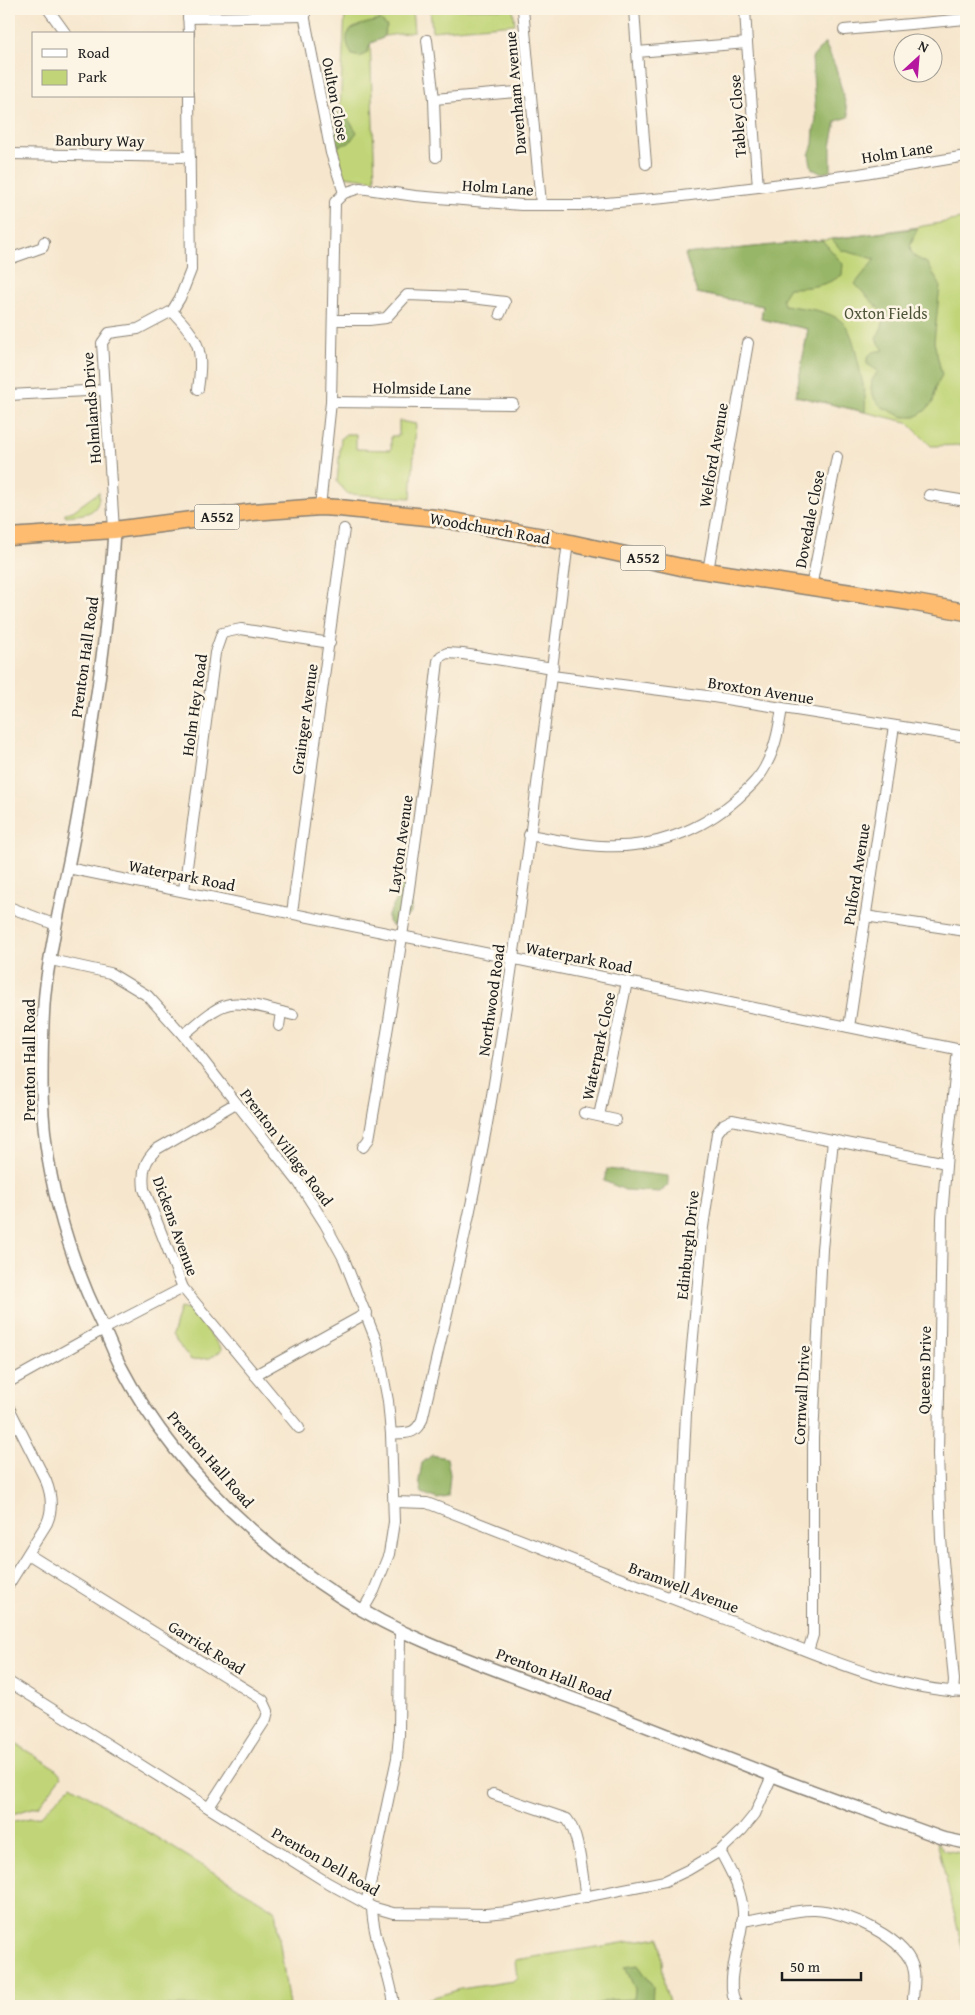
<svg xmlns="http://www.w3.org/2000/svg" width="975" height="2015" viewBox="0 0 975 2015" font-family="'Gentium Book Plus',serif">
<style>
.green{fill:#c1d578;stroke:#6e784a}
.forest{fill:#98b668;stroke:#5a6942}
.lines{fill:none;stroke-linecap:round;stroke-linejoin:round}
.minor-casing{stroke:#898174;stroke-width:12}
.tertiary-casing{stroke:#898174;stroke-width:14}
.trunk-casing{stroke:#898174;stroke-width:19}
.minor{stroke:#fff;stroke-width:10}
.tertiary{stroke:#fff;stroke-width:11}
.trunk{stroke:#fdbc70;stroke-width:16}
.labels{text-anchor:middle;stroke-width:5;stroke-linejoin:round;paint-order:stroke}
.shield{fill:#fcf5e5;stroke:#5f5d58;stroke-width:1}
.shield-label{font-size:15px;font-weight:bold;fill:#1c1c1c}
.street-label{font-size:16px;fill:#1c1c1c;stroke:#fcf5e5}
.park-label{font-size:16px;fill:#4e5438;stroke:#fcf5e5}
</style>
<rect width="100%" height="100%" fill="#fcf5e5"/>
<filter id="ink" filterUnits="userSpaceOnUse"><feTurbulence type="fractalNoise" baseFrequency=".02" numOctaves="2"/><feDisplacementMap in="SourceGraphic" scale="10" xChannelSelector="R" yChannelSelector="G"/><feConvolveMatrix kernelMatrix="1 2 1 2 8 2 1 2 1" color-interpolation-filters="sRGB"/></filter>
<filter id="wash" filterUnits="userSpaceOnUse"><feTurbulence type="fractalNoise" baseFrequency=".0096" numOctaves="4" result="noise"/><feDisplacementMap in="SourceGraphic" scale="20" xChannelSelector="R" yChannelSelector="G"/><feGaussianBlur stdDeviation="1.12" result="paint"/><feColorMatrix in="noise" values="0 0 0 0 0 0 0 0 0 0 0 0 0 0 0 0 0 1.4 0 .05"/><feComposite in="paint" operator="in"/></filter>
<g filter="url(#wash)">
<rect width="100%" height="100%" fill="#f6e6cd"/>
<!-- green -->
<g class="green">
<polygon points="387,9 412,9 414,32 370,38 375,180 343,176 338,148 345,12"/>
<polygon points="430,9 513,9 515,24 432,31"/>
<path d="M 966,218 L 966,445 L 931,446 L 907,422 L 796,396 L 808,329 L 761,319 L 763,306 L 697,293 L 685,254 C 779,245 873,237 966,218 Z"/>
<polygon points="399,421 416,424 411,498 348,494 337,482 341,438 346,434 356,434 356,449 391,450 391,436 399,436"/>
<path d="M 99,492 C 100,516 83,514 65,516 L 65,513 L 73,511 Z"/>
<polygon points="180,1308 193,1311 222,1350 210,1358 191,1360 172,1336"/>
<polygon points="9,1740 55,1768 62,1776 39,1806 9,1815"/>
<polygon points="71,1785 275,1910 289,2006 9,2006 9,1822 41,1816"/>
<polygon points="937,1841 944,1850 966,1854 966,1964"/>
<polygon points="660,1937 664,1985 670,2006 404,2006 461,1989 513,1981 517,1977 515,1960"/>
</g>
<!-- forest -->
<g class="forest">
<path d="M 380,20 L 387,26 L 383,38 L 371,43 L 367,53 L 360,57 L 352,55 C 337,27 357,26 380,20 Z"/>
<polygon points="825,43 836,68 849,117 836,121 831,147 831,171 823,173 812,169 809,155 813,144 814,129 816,120 812,58"/>
<path d="M 330,113 L 345,115 L 357,132 L 349,143 L 338,146 C 329,135 325,126 330,113 Z"/>
<polygon points="918,228 910,245 911,251 915,257 927,263 940,285 934,342 942,375 936,386 933,402 925,411 915,417 903,417 882,407 875,400 871,389 872,380 878,371 867,364 867,357 873,352 884,350 876,339 882,327 885,315 855,284 875,259 841,250 832,239"/>
<path d="M 822,240 L 843,264 L 842,275 C 826,286 809,288 789,288 L 782,299 L 784,305 C 804,309 836,309 848,329 C 854,340 856,354 859,366 C 862,381 867,396 865,412 L 796,396 L 808,329 L 761,319 L 763,306 L 697,293 L 685,254 Z"/>
<polygon points="404,882 411,903 411,913 393,926 388,922 388,915 399,896 394,888"/>
<polygon points="607,1169 668,1176 668,1185 660,1192 625,1190 604,1181"/>
<polygon points="432,1455 447,1458 450,1474 448,1497 437,1499 422,1493 419,1480 422,1463"/>
<polygon points="638,1965 653,1986 652,2006 591,2006 609,2000 634,1999 635,1989 625,1967"/>
</g>
</g>
<g filter="url(#ink)">
<g class="lines">
<!-- minor casing -->
<g class="minor-casing">
<g id="minor">
<polyline points="48,9 66,34"/>
<polyline points="188,9 189,34"/>
<polyline points="303,9 331,153 344,193"/>
<polyline points="523,9 541,204"/>
<polyline points="634,9 637,52"/>
<polyline points="745,9 747,43"/>
<polyline points="188,18 305,16"/>
<polyline points="844,30 966,19"/>
<polyline points="427,40 434,99 436,157"/>
<polyline points="434,99 529,91"/>
<polyline points="9,154 190,157"/>
<polyline points="646,164 637,52 747,43 758,187"/>
<polyline points="9,259 43,247 44,242"/>
<path d="M 172,311 C 199,340 204,348 198,389"/>
<polyline points="333,320 369,320 386,318 407,295 463,297 505,302 500,314"/>
<polyline points="9,395 105,390"/>
<polyline points="331,402 513,404"/>
<polyline points="929,495 966,501"/>
<polyline points="320,507 331,402 335,202 344,193 360,188 415,196 521,205 582,205 665,198 758,187 859,174 966,156"/>
<polyline points="114,530 102,343 109,333 138,329 172,311 180,298 191,270 189,96"/>
<polyline points="708,571 748,343"/>
<polyline points="811,587 837,457"/>
<polyline points="552,676 707,696 966,737"/>
<path d="M 529,835 C 553,839 577,845 601,846 C 652,849 700,832 738,798 C 749,788 761,777 767,763 C 776,746 779,727 782,708"/>
<polyline points="68,868 966,1051"/>
<polyline points="184,890 215,653 222,633 241,629 330,643"/>
<polyline points="9,907 56,925"/>
<polyline points="292,913 344,529"/>
<polyline points="865,916 966,931"/>
<polyline points="51,960 110,973 148,996 183,1035 299,1183 325,1224 344,1259 377,1343 388,1401 391,1434 394,1522 389,1554 374,1591 363,1610"/>
<polyline points="279,1026 281,1012"/>
<polyline points="849,1027 894,726"/>
<path d="M 183,1035 C 197,1025 213,1007 230,1004 C 246,1001 276,1011 293,1015"/>
<path d="M 236,1103 L 157,1149 C 144,1161 142,1171 144,1189 L 183,1288 L 299,1428"/>
<polyline points="584,1113 616,1120"/>
<polyline points="599,1116 627,982"/>
<path d="M 363,1147 L 369,1139 C 397,981 420,821 438,661 L 441,656 L 447,653 L 463,654 L 553,668"/>
<polyline points="255,1375 367,1313"/>
<polyline points="9,1382 104,1329 183,1288"/>
<path d="M 9,1408 L 46,1481 C 52,1496 53,1509 47,1523 L 9,1584"/>
<path d="M 391,1434 C 407,1432 414,1436 422,1420 C 450,1302 478,1185 497,1065 C 524,892 546,717 568,542"/>
<path d="M 394,1502 L 427,1503 C 531,1544 634,1584 738,1624 C 810,1651 889,1690 966,1692"/>
<polyline points="28,1554 263,1700 268,1711 266,1719 209,1807"/>
<polyline points="671,1598 678,1581 686,1413 703,1227 717,1133 724,1124 732,1120 946,1163"/>
<polyline points="808,1651 813,1635 813,1438 822,1249 833,1140"/>
<polyline points="9,1682 328,1883 372,1907 393,1913 486,1914 508,1912 665,1881 688,1870 720,1851 742,1830 755,1814 772,1776"/>
<polyline points="953,1692 954,1680 941,1539 938,1454 942,1218 947,1153 958,1049"/>
<path d="M 493,1794 L 567,1819 C 580,1835 582,1876 586,1897"/>
<path d="M 720,1851 C 730,1870 742,1890 743,1912 C 744,1939 721,1985 738,2006"/>
<polyline points="366,1904 397,1758 399,1735 400,1630"/>
<path d="M 372,1907 C 373,1942 391,1972 394,2006"/>
<path d="M 742,1921 C 766,1919 791,1909 815,1910 C 844,1911 910,1938 914,1972 C 916,1983 912,1995 913,2006"/>
</g>
</g>
<!-- tertiary casing -->
<g class="tertiary-casing">
<path id="tertiary" d="M 114,530 C 109,621 95,713 80,803 C 70,867 52,929 45,993 C 42,1023 42,1054 42,1085 C 42,1166 66,1251 101,1323 C 108,1337 113,1351 120,1365 C 181,1483 306,1592 428,1643 C 484,1667 542,1687 599,1708 C 656,1730 713,1753 770,1775 C 827,1797 885,1817 942,1838 L 966,1843"/>
</g>
<!-- trunk casing -->
<g class="trunk-casing">
<polyline id="trunk" points="9,537 114,530 253,512 320,507 339,508 436,518 538,536 681,567 910,602 966,612"/>
</g>
<!-- minor -->
<use href="#minor" class="minor"/>
<!-- tertiary -->
<use href="#tertiary" class="tertiary"/>
<!-- trunk -->
<use href="#trunk" class="trunk"/>
</g>
</g>
<g class="labels">
<!-- shield labels -->
<g class="shield">
<rect x="194.5" y="504.5" width="45" height="25" rx="4"/>
<rect x="620.5" y="545.5" width="45" height="25" rx="4"/>
</g>
<g class="shield-label">
<text x="217" y="522">A552</text>
<text x="643" y="563">A552</text>
</g>
<!-- street labels -->
<g class="street-label">
<text transform="translate(515 93) rotate(-95)" y="6">Davenham Avenue</text>
<text transform="translate(336 99) rotate(79)" y="6">Oulton Close</text>
<text transform="translate(737 116) rotate(-94)" y="6">Tabley Close</text>
<text transform="translate(100 140) rotate(1)" y="6">Banbury Way</text>
<text transform="translate(897 152) rotate(-9)" y="6">Holm Lane</text>
<text transform="translate(498 187) rotate(4)" y="6">Holm Lane</text>
<text transform="translate(422 388) rotate(1)" y="6">Holmside Lane</text>
<text transform="translate(91 408) rotate(-94)" y="6">Holmlands Drive</text>
<text transform="translate(713 455) rotate(-80)" y="6">Welford Avenue</text>
<text transform="translate(809 519) rotate(-79)" y="6">Dovedale Close</text>
<text transform="translate(490 528) rotate(10)" y="6">Woodchurch Road</text>
<text transform="translate(84 657) rotate(-82)" y="6">Prenton Hall Road</text>
<text transform="translate(761 690) rotate(9)" y="6">Broxton Avenue</text>
<text transform="translate(194 705) rotate(-82)" y="6">Holm Hey Road</text>
<text transform="translate(304 719) rotate(-82)" y="6">Grainger Avenue</text>
<text transform="translate(400 844) rotate(-82)" y="6">Layton Avenue</text>
<text transform="translate(856 874) rotate(-81)" y="6">Pulford Avenue</text>
<text transform="translate(182 875) rotate(11)" y="6">Waterpark Road</text>
<text transform="translate(579 957) rotate(11)" y="6">Waterpark Road</text>
<text transform="translate(491 1000) rotate(-82)" y="6">Northwood Road</text>
<text transform="translate(598 1046) rotate(-78)" y="6">Waterpark Close</text>
<text transform="translate(29 1060) rotate(-90)" y="6">Prenton Hall Road</text>
<text transform="translate(287 1147) rotate(53)" y="6">Prenton Village Road</text>
<text transform="translate(176 1226) rotate(70)" y="6">Dickens Avenue</text>
<text transform="translate(687 1245) rotate(-84)" y="6">Edinburgh Drive</text>
<text transform="translate(924 1370) rotate(-89)" y="6">Queens Drive</text>
<text transform="translate(801 1395) rotate(-87)" y="6">Cornwall Drive</text>
<text transform="translate(211 1459) rotate(49)" y="6">Prenton Hall Road</text>
<text transform="translate(684 1587) rotate(21)" y="6">Bramwell Avenue</text>
<text transform="translate(207 1647) rotate(32)" y="6">Garrick Road</text>
<text transform="translate(554 1674) rotate(21)" y="6">Prenton Hall Road</text>
<text transform="translate(326 1861) rotate(30)" y="6">Prenton Dell Road</text>
</g>
<!-- park labels -->
<g class="park-label">
<text x="886" y="319">Oxton Fields</text>
</g>
</g>
<!-- margin -->
<rect width="975" height="2015" fill="none" stroke="#fcf5e5" stroke-width="30"/>
<!-- legend -->
<rect x="32" y="32" width="162" height="65" fill="#fcf5e5" stroke="#a29e95"/>
<rect x="42" y="49" width="25" height="8" fill="#ffffff" stroke="#a29e95"/>
<text x="78" y="58" font-size="15" fill="#1c1c1c">Road</text>
<rect x="42" y="70" width="25" height="15" fill="#c1d578" stroke="#a29e95"/>
<text x="78" y="82" font-size="15" fill="#1c1c1c">Park</text>
<!-- north arrow -->
<g transform="translate(918 58) rotate(26)"><circle r="24" fill="#fcf5e5" stroke="#a29e95"/>
<path d="M0-4L9 19L0 12L-9 19Z" fill="#b5179e"/>
<text y="-8" font-size="14" font-weight="bold" text-anchor="middle" fill="#1c1c1c">N</text>
</g>
<!-- scale -->
<path d="M782 1972v8h79v-8" fill="none" stroke="#1c1c1c" stroke-width="2.5"/>
<text x="790" y="1972" font-size="15" fill="#1c1c1c" stroke="#fcf5e5" stroke-width="4" paint-order="stroke">50 m</text>
</svg>
